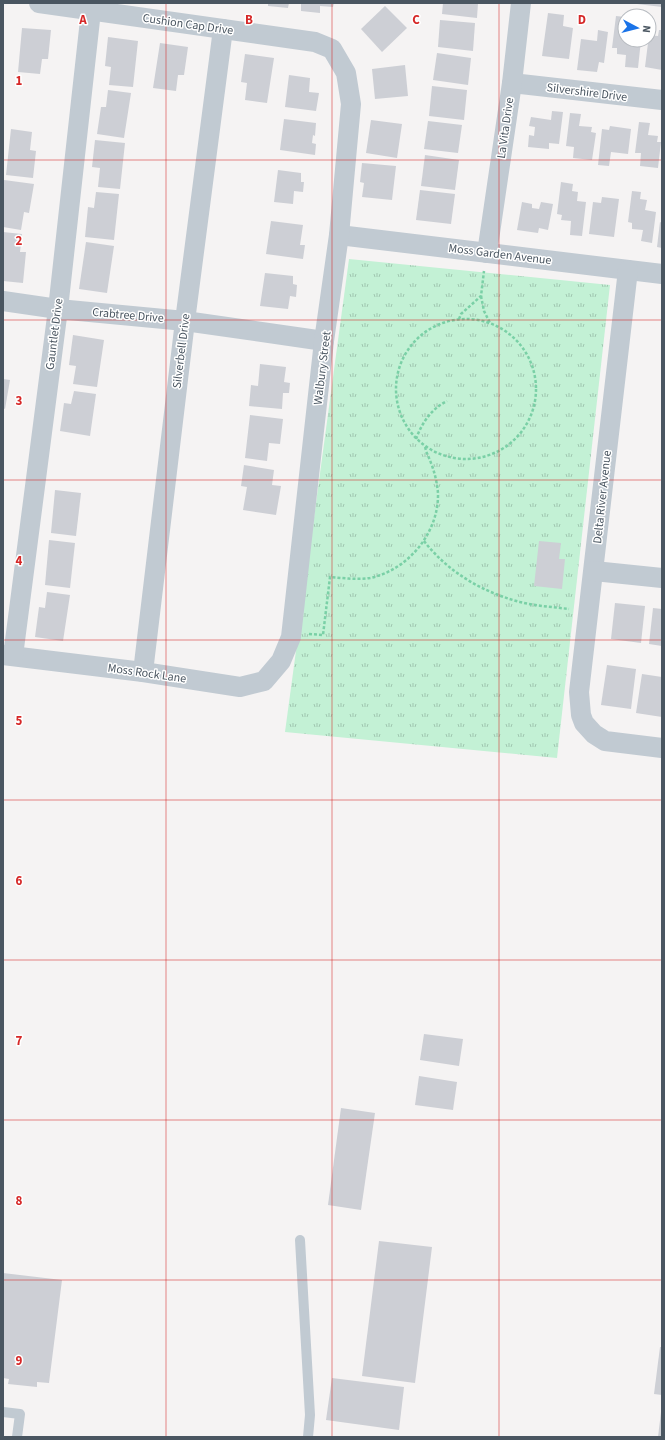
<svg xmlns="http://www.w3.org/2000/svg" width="665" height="1440" viewBox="0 0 665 1440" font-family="'Source Sans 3',sans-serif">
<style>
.grass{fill:url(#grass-tufts)}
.building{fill:#cdcfd5}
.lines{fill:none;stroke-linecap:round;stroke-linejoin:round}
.path{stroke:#7ad0a6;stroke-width:2.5;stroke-dasharray:3 2;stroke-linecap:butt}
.lane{stroke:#c1cad2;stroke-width:10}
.street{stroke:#c1cad2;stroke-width:20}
.grid{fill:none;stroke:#d62828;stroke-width:1;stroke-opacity:0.55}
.labels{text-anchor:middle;stroke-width:3;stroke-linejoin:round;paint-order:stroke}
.street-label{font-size:12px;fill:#4a5661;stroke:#fff}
.grid-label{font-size:13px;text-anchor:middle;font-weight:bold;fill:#d62828;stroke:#fff;stroke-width:3;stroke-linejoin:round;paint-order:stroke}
</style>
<defs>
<pattern id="grass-tufts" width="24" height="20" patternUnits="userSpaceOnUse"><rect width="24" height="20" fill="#c3f1d5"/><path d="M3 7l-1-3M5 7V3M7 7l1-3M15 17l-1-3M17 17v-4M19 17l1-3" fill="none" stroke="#a0c6b0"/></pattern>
</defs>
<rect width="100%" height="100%" fill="#f5f3f3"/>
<!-- grass -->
<polygon class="grass" points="349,259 610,285 557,758 285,732"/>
<!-- building -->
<g class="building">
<polygon points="268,3 289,3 288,8 268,6"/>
<polygon points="301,3 334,3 333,7 320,6 320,13 301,11"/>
<polygon points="443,3 478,3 477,18 442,14"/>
<polygon points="637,3 662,3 662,7 637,4"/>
<polygon points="385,6 407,28 382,52 361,29"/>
<polygon points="548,13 564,15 563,26 573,28 569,59 542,56"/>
<polygon points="616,16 625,17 625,40 641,40 638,68 625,67 626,55 617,54 617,48 612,48"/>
<polygon points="440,20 475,23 473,51 438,47"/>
<polygon points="22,28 51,30 48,59 42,59 40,74 18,72"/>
<polygon points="598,30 608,32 604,63 599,62 597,72 577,70 581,39 597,41"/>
<polygon points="659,30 662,30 662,70 645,67 649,35 658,36"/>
<polygon points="108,37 138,41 133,87 109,85 111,67 105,66"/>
<polygon points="160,43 188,47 184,75 178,75 176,91 153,88"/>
<polygon points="437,53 471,58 468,85 433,80"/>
<polygon points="245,54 274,58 267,103 245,100 247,83 241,82"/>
<polygon points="405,65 408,96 375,99 372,69"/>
<polygon points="289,75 310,78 309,92 319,93 316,111 285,107"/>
<polygon points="432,86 467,90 464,120 429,116"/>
<polygon points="108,90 131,93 124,138 97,134 101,107 106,107"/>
<polygon points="552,111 563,112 559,144 549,143 549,149 528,147 529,135 534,136 535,127 529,126 531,117 551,120"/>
<polygon points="570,113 581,114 579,126 592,127 591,132 596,133 592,160 573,158 574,147 566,146"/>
<polygon points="284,119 316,123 315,136 313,135 312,143 316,144 315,155 280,150"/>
<polygon points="371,120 402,124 397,158 366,153"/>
<polygon points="428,121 462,125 458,153 424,149"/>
<polygon points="639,122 650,123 648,135 658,136 657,142 661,142 658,168 640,166 641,153 635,153"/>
<polygon points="610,126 631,129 628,154 611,152 609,166 598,165 602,129 609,130"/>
<polygon points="11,129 32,132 30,150 36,151 33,178 6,175"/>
<polygon points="95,140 125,143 120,189 98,187 100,168 92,167"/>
<polygon points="425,155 459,160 455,190 421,186"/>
<polygon points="362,163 396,166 392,200 362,197 364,183 360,182"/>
<polygon points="278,170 301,173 301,182 304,182 303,192 294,191 293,204 274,202"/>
<polygon points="4,180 34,184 29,213 24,212 21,230 3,227"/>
<polygon points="561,182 573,184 572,191 578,192 577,201 586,202 582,236 570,235 571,221 561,220 562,215 557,214"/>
<polygon points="420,190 455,194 451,224 416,220"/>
<polygon points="632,191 641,192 640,199 647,200 645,210 656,212 652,243 641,241 643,230 632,229 632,223 628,222"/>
<polygon points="96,192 119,194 114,240 85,237 88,207 94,208"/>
<polygon points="602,197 619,199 614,237 589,234 593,202 601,203"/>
<polygon points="522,202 532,204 532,208 539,209 541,202 553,204 548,230 539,228 538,233 517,230"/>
<polygon points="271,221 303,225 300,245 305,245 303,259 266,254"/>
<polygon points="660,222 662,223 662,248 657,247"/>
<polygon points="3,232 22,234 20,252 26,252 23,283 3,281"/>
<polygon points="86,242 114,246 107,293 79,289"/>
<polygon points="265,273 293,276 293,284 297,285 296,297 290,296 288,309 260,306"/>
<polygon points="73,335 104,340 97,387 73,384 76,366 69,365"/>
<polygon points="260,364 286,367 284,382 290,383 289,393 283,393 282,409 249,406 251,385 258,386"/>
<polygon points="3,379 10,380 5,409 3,408"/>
<polygon points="74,391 96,394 90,436 60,431 64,403 71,404"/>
<polygon points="250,415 283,419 280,444 269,443 267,461 245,458"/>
<polygon points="244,465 274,470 272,485 281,486 276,515 243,510 247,487 241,486"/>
<polygon points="55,490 81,493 76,536 51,533"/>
<polygon points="49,540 75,543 70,588 45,585"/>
<polygon points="539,541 561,543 559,559 565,559 562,589 534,586"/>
<polygon points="47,592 70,595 63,641 35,637 39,607 45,608"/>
<polygon points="615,603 645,606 641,643 611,639"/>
<polygon points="653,608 662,609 662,646 649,644"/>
<polygon points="607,665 636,669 631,709 601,705"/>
<polygon points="642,674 662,677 662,717 636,713"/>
<polygon points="424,1034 463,1039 459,1066 420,1060"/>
<polygon points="419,1076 457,1082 453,1110 415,1105"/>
<polygon points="341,1108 375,1113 361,1210 328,1205"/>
<polygon points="379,1241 432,1247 415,1383 362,1376"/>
<polygon points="3,1273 62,1280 49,1383 37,1382 37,1387 8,1384 9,1379 3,1378"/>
<polygon points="660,1347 662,1347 662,1395 654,1394"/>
<polygon points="332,1378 404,1387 399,1430 326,1420"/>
<polygon points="661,1412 662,1437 658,1437"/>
</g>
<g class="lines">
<!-- path -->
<g class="path">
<polyline points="481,296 484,311 490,323"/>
<polyline points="459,319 461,314 481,296 484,271"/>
<circle cx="466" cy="389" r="70"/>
<path d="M 416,439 C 422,423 431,409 447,401"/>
<path d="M 424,541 C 448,572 482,592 520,602 C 536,606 553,607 569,609"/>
<path d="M 309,634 L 323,635 L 330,577 C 343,578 357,580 370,578 C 408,570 439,533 438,493 C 437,483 435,473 431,463 C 429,457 426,453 425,446"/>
</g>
<!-- lane -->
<g class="lane">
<polyline points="300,1240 310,1415 308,1437"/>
<polyline points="3,1412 20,1414 17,1437"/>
</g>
<!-- street -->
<g class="street">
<polyline points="512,83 662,100"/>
<polyline points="339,235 662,274"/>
<polyline points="487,253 512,83 521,3"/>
<polyline points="628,270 579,692 581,715 584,723 594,734 605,741 662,748"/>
<polyline points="3,301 58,309 185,321 324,341"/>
<polyline points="594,571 662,578"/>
<polyline points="3,655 143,672 240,687 264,681 281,661 291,637 324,341 339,235 351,104 346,73 332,49 315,42 39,3"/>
<polyline points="13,656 58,309 91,11"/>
<polyline points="143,672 185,321 223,29"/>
</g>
</g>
<!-- grid -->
<path class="grid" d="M 166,3 L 166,1437M 332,3 L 332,1437M 499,3 L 499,1437M 3,160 L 662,160M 3,320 L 662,320M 3,480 L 662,480M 3,640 L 662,640M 3,800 L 662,800M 3,960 L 662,960M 3,1120 L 662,1120M 3,1280 L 662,1280"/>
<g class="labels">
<!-- street labels -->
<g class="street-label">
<text transform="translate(188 24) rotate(8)" y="4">Cushion Cap Drive</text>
<text transform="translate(587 92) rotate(7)" y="4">Silvershire Drive</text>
<text transform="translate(505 128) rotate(-82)" y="4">La Vita Drive</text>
<text transform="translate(500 254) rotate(7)" y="4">Moss Garden Avenue</text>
<text transform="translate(128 315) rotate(5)" y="4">Crabtree Drive</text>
<text transform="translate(54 334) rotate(-83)" y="4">Gauntlet Drive</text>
<text transform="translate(181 351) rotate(-83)" y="4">Silverbell Drive</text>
<text transform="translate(322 368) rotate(-83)" y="4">Walbury Street</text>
<text transform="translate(602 497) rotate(-84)" y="4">Delta River Avenue</text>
<text transform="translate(147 673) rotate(8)" y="4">Moss Rock Lane</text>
</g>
</g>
<g class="grid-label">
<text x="83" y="24">A</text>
<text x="249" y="24">B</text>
<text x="416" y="24">C</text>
<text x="582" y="24">D</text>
<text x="19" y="85">1</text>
<text x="19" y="245">2</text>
<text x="19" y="405">3</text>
<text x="19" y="565">4</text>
<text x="19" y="725">5</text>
<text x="19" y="885">6</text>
<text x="19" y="1045">7</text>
<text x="19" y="1205">8</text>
<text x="19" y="1365">9</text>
</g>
<!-- border -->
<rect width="665" height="1440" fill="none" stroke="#4a5661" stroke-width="8"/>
<!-- north arrow -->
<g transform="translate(637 28) rotate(97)"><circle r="19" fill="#ffffff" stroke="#b7bbc0"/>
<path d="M0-3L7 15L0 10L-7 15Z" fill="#1a73e8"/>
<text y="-6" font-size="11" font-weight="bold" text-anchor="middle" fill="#4a5661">N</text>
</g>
</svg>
